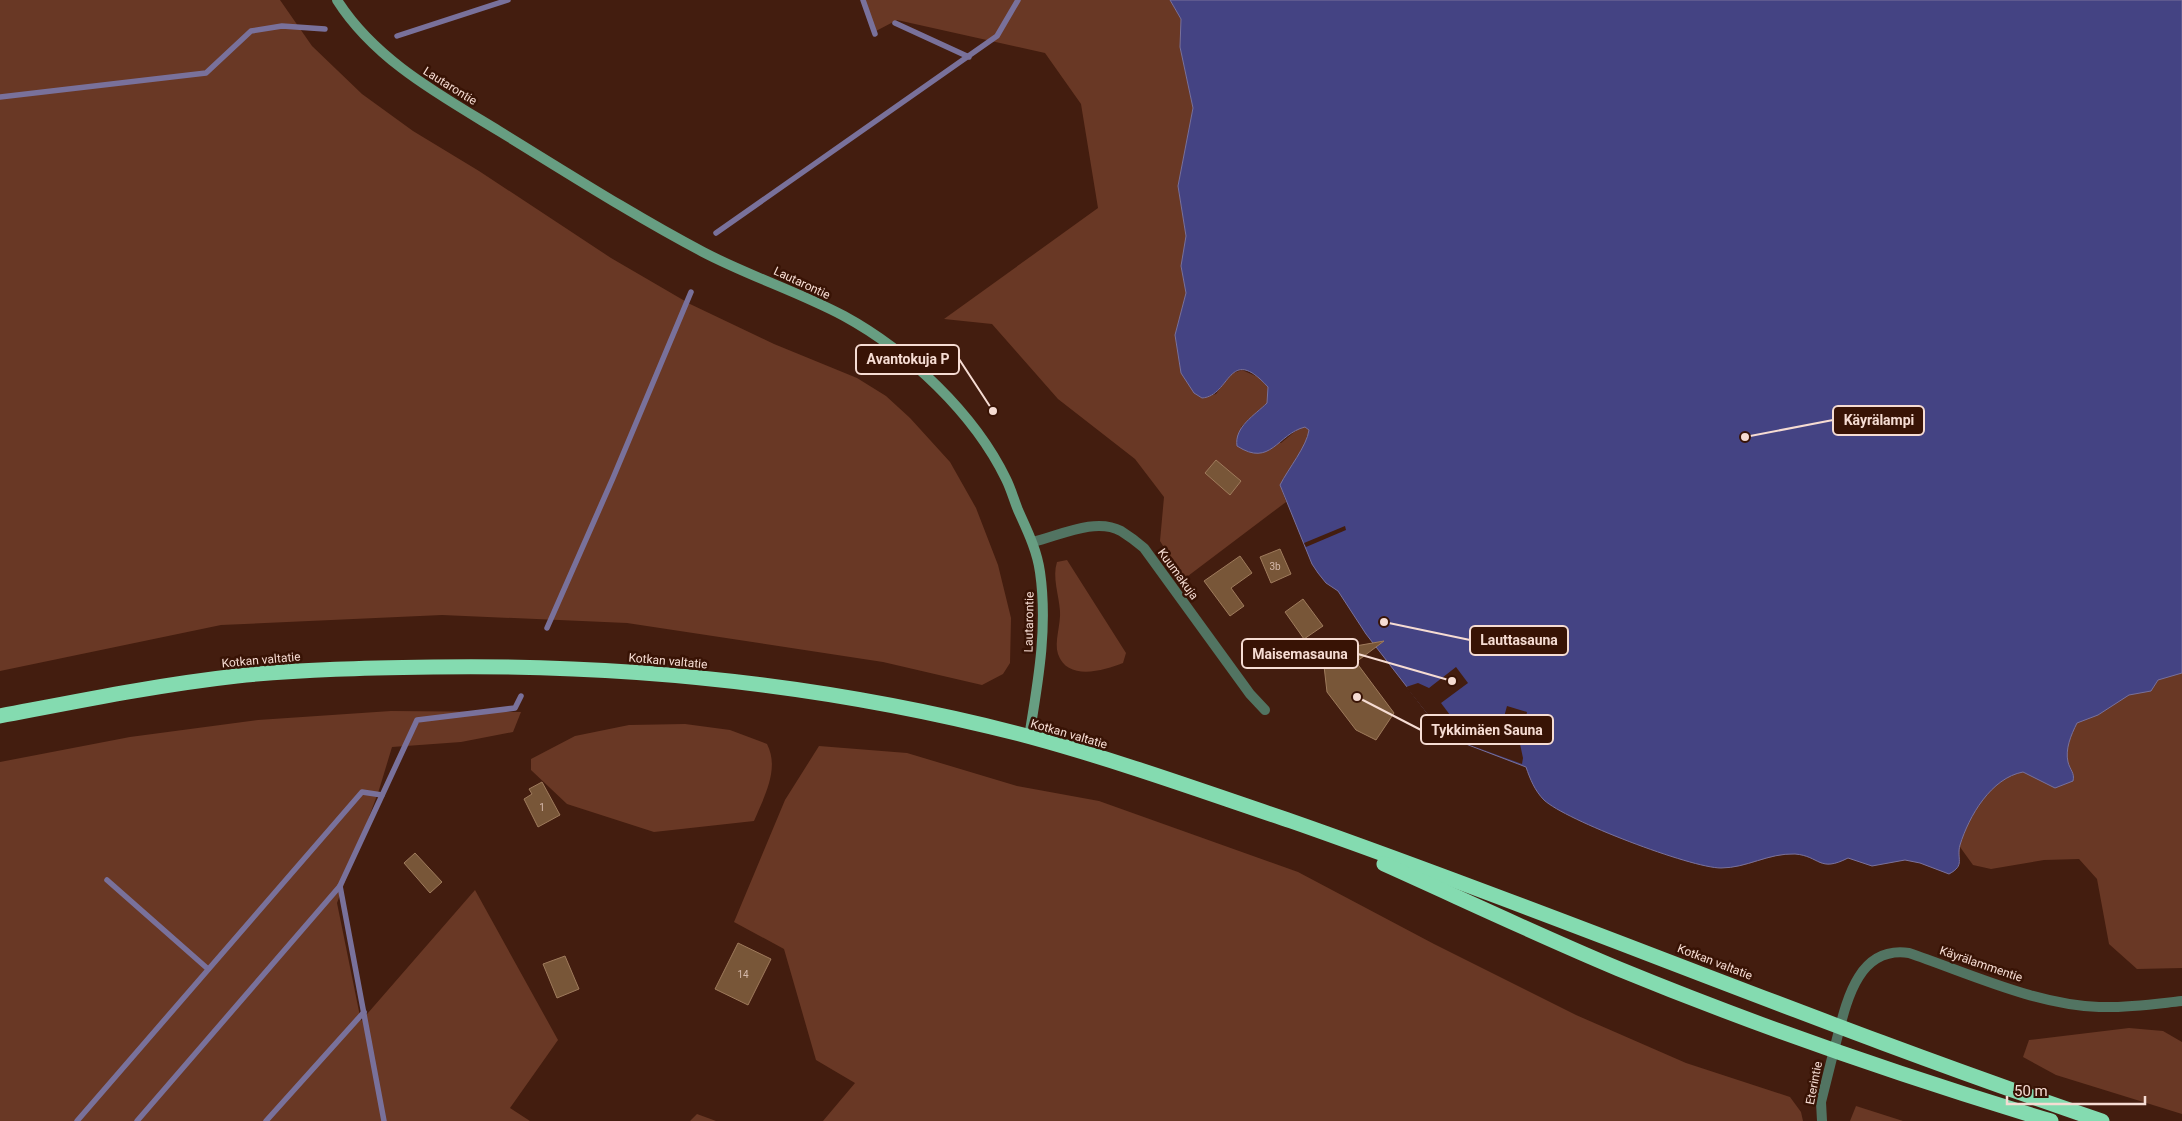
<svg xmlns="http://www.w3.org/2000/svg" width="2182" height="1121" viewBox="0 0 2182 1121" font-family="Roboto,sans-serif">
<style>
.green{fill:#693825}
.water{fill:#444383;stroke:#79719b}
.pier{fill:#431d0f}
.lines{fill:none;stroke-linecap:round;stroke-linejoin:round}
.stream{stroke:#79719b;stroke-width:5.5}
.building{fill:#785638;stroke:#9f7b5c}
.lane{stroke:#527462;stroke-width:10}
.street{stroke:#527462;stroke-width:10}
.secondary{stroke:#679e82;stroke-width:10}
.highway{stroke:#84dbb0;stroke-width:15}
.labels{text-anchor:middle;stroke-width:5;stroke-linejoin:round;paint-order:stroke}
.number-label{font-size:10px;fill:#d6baac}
.street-label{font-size:12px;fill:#f6dcd3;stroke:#381305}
.leader{fill:none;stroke:#f6dcd3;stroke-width:2}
.callout-dot{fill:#f6dcd3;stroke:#381305;stroke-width:2}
.callout{fill:#381305;stroke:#f6dcd3;stroke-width:2}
.callout-label{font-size:14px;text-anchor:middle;font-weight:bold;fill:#f6dcd3}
</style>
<rect width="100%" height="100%" fill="#431d0f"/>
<!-- green -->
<g class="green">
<polygon points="0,0 280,0 312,46 362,94 413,131 479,171 611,258 690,304 774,344 857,378 886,396 910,418 950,462 976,508 998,565 1011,618 1010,663 1003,674 982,685 883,662 627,623 442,615 221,625 0,671"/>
<path d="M 864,0 L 1170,0 L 1181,19 L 1180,47 L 1193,108 L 1178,186 L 1186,236 L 1181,266 L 1186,293 L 1175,335 L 1181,373 L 1194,392 L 1202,398 L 1216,394 L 1230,374 L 1242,370 L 1258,377 L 1268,387 L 1267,403 L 1241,427 L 1281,443 L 1299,428 L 1305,427 L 1309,430 C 1307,447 1289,469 1280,485 L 1286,502 L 1184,579 L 1160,541 L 1164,497 L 1135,459 L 1058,399 L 992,324 L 944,319 L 1098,208 L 1081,104 L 1045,53 L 897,20 L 876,31 Z"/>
<path d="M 1067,560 L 1126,653 L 1123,663 C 1103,671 1067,681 1058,654 C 1054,642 1061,624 1060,611 C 1059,595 1052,577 1057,562 Z"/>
<path d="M 2182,650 L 2182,968 L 2137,969 L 2109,944 L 2097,879 L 2079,859 L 2044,860 L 1991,869 L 1973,865 L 1960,847 C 1959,860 1961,867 1949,874 L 1920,863 L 1905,860 L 1872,866 L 1848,858 C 1817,874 1820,855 1794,854 C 1772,854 1755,864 1734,867 C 1708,871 1680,859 1656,850 L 1663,830 Z"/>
<polygon points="391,711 521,712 513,732 461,742 392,747 379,790 337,903 361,1021 475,890 558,1040 510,1108 530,1121 0,1121 0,762 130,737 258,720"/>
<path d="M 685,724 L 730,730 L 767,744 C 780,769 764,797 754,821 L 654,832 L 567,804 L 531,770 L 531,759 L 575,736 L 629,725 Z"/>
<polygon points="819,746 907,753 1017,786 1099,801 1298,872 1434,944 1576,1015 1686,1063 1790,1097 1801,1112 1803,1121 823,1121 855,1083 816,1060 784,949 734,922 785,800"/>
<polygon points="2129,1028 2163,1031 2182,1042 2182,1114 2056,1075 2023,1057 2029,1040"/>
<polygon points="1856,1106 1903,1121 1850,1121"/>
<polygon points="697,1114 716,1121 690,1121"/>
</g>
<!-- water -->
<path class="water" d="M 1170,0 L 2182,0 L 2182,673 L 2158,680 L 2151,691 L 2129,695 L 2098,715 L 2077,723 C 2071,735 2065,749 2068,762 C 2070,770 2075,773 2073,781 L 2055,788 L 2023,772 C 1991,778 1969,816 1960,845 C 1956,859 1966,865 1949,874 L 1920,863 L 1905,860 L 1872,866 L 1848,858 C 1819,873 1820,856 1795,854 C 1768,853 1747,868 1721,868 C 1691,868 1565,820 1544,800 C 1535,791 1530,779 1526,767 L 1445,736 L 1366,634 L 1338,591 L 1326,583 L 1318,573 L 1312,564 L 1280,485 C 1288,469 1307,446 1309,430 L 1305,427 C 1277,434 1271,468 1237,446 C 1234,427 1255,415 1267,403 L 1268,387 C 1228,343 1231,396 1202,398 L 1194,393 L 1181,373 L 1175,335 L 1186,293 L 1181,266 L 1186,236 L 1178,186 L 1193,108 L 1180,47 L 1181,19 Z"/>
<!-- pier -->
<g class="pier">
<polygon points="1345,526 1346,530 1306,547 1304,543"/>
<polygon points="1456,667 1468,683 1441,703 1453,719 1502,737 1504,729 1501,728 1507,706 1527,712 1525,722 1512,719 1507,738 1520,744 1523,758 1522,764 1445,736 1406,687 1418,683 1429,688"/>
</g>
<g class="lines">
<!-- stream -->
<g class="stream">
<polyline points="863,0 875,34"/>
<polyline points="895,23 969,57"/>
<polyline points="397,36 508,0"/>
<polyline points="0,97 206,73 251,31 282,26 325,29"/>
<polyline points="716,233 997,36 1018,0"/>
<polyline points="547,628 613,478 691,292"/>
<polyline points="107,880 208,969"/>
<polyline points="340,886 384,1121"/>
<polyline points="77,1121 362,792 382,795"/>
<polyline points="137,1121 340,886 417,720 515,708 521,696"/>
<polyline points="266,1121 364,1012"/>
</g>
</g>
<!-- building -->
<g class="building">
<polygon points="1216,460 1241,481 1230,495 1205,473"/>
<polygon points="1280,549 1291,574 1271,583 1260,557"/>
<polygon points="1240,556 1252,573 1231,588 1244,606 1230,616 1204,581"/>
<polygon points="1303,599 1323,626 1304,639 1285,612"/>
<polygon points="1384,641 1356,662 1394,713 1376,740 1356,730 1327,692 1324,666 1330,665 1327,651"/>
<polygon points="542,782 560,815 538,827 524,799 532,794 529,789"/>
<polygon points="415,853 442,882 430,893 404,863"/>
<polygon points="738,943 771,959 748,1005 715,989"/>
<polygon points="565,956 579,989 557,998 543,964"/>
</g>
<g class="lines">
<!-- lane -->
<g class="lane">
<path d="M 1033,542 C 1059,536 1095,517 1121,531 C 1129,536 1137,542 1144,548 L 1250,694 L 1265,710"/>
<polyline points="1822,1121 1821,1102 1834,1050"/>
</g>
<!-- street -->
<path class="street" d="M 1834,1050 C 1845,1010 1854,945 1909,953 C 1968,973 2036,1005 2099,1007 C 2127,1008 2154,1004 2182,1001"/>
<!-- secondary -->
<path class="secondary" d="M 337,0 C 375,60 440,95 499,131 C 566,172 633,215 703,252 C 749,276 799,292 844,316 C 908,351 974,413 1006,479 C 1011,489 1014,500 1018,510 C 1027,530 1037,550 1040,572 C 1048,628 1038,682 1029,737"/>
<!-- highway -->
<g class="highway">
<path d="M 0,716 C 79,701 157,685 237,676 C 303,669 369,668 434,667 C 634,664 837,686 1031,737 C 1119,761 1205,792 1291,821 C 1563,916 1829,1029 2102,1121"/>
<path d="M 1384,864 C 1462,899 1540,936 1619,969 C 1760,1027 1905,1077 2051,1121"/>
</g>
</g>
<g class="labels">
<!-- number labels -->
<g class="number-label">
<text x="1275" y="570">3b</text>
<text x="542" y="811">1</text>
<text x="743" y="978">14</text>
</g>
<!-- street labels -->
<g class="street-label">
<text transform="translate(450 86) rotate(32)" y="4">Lautarontie</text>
<text transform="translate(802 283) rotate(25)" y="4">Lautarontie</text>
<text transform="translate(1178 574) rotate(54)" y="4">Kuumakuja</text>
<text transform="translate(1029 622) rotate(-89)" y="4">Lautarontie</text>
<text transform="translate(261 660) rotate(-5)" y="4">Kotkan valtatie</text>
<text transform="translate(668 661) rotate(5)" y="4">Kotkan valtatie</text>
<text transform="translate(1069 734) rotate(16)" y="4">Kotkan valtatie</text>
<text transform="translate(1715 962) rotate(21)" y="4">Kotkan valtatie</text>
<text transform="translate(1981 964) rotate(19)" y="4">Käyrälammentie</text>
<text transform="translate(1814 1083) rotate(-79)" y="4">Eterintie</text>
</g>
</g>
<!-- callouts -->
<path class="leader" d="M993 411L959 359M1745 437L1833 420M1384 622L1470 640M1452 681L1358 654M1357 697L1421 730"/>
<g class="callout-dot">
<circle cx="993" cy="411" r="5"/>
<circle cx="1745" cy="437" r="5"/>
<circle cx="1384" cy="622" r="5"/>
<circle cx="1452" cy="681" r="5"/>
<circle cx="1357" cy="697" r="5"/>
</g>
<g class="callout">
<rect x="856" y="345" width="103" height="29" rx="5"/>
<rect x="1833" y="406" width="91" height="29" rx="5"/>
<rect x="1470" y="626" width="98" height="29" rx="5"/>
<rect x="1242" y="639" width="116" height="29" rx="5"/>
<rect x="1421" y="715" width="132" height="29" rx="5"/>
</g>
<g class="callout-label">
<text x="908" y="364">Avantokuja P</text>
<text x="1879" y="425">Käyrälampi</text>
<text x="1519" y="645">Lauttasauna</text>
<text x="1300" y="659">Maisemasauna</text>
<text x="1487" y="735">Tykkimäen Sauna</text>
</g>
<!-- scale -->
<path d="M2007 1096v8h138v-8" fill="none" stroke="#f6dcd3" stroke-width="2.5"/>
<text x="2014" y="1096" font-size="15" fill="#f6dcd3" stroke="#381305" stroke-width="4" paint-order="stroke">50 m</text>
</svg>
